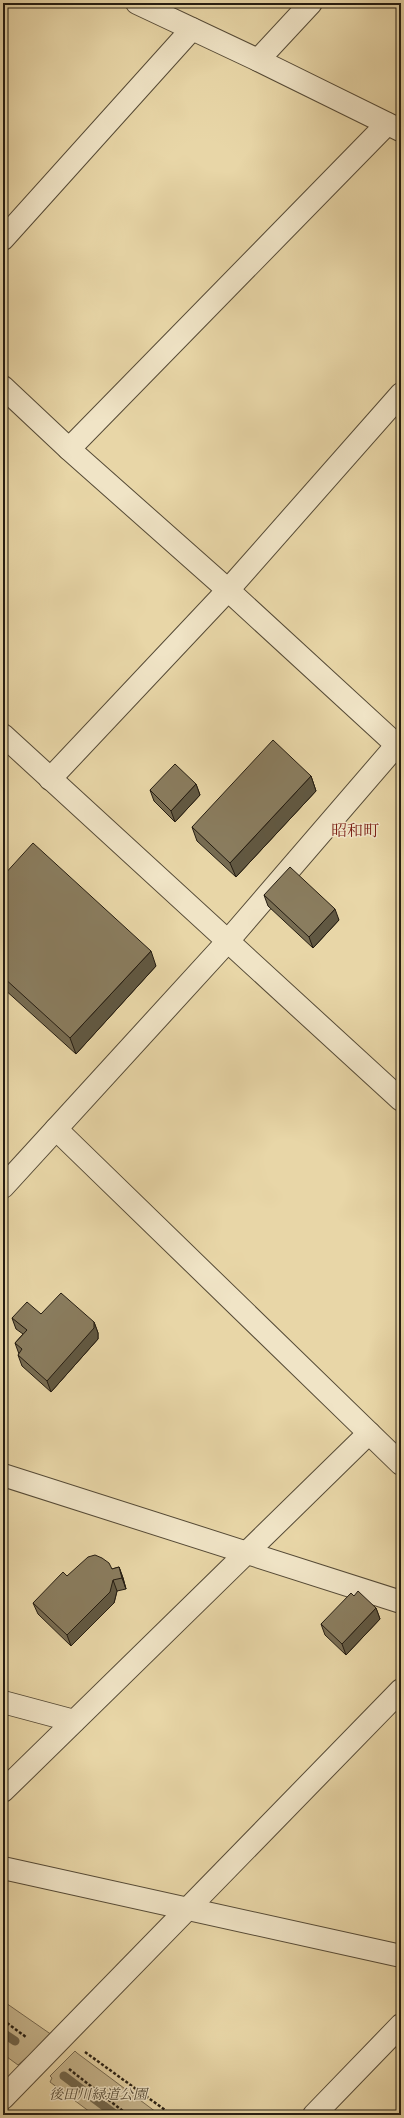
<svg xmlns="http://www.w3.org/2000/svg" width="404" height="2118" viewBox="0 0 404 2118" font-family="'IM FELL Great Primer','Noto Serif JP',serif">
<style>
.green{fill:#c7b68e;stroke:#766950}
.lines{fill:none;stroke-linecap:round;stroke-linejoin:round}
.stream{stroke:#71664c;stroke-width:9}
.minor-casing{stroke:#554a36;stroke-width:24}
.tertiary-casing{stroke:#554a36;stroke-width:24}
.path{stroke:#241c11;stroke-width:2.5;stroke-dasharray:3 2;stroke-linecap:butt}
.minor{stroke:#f0e4c6;stroke-width:22}
.tertiary{stroke:#f0e4c6;stroke-width:22}
.wall{fill:#776c52;stroke:#241c11}
.shaded-wall{fill:#615842;stroke:#241c11}
.building{fill:#8a7d5f;stroke:#241c11}
.labels{text-anchor:middle;stroke-width:3;stroke-linejoin:round;paint-order:stroke}
.park-label{font-size:14px;font-style:italic;fill:#554a36;stroke:#f0e4c6}
.quarter-label{font-size:16px;fill:#7a1f14;stroke:#f0e4c6}
</style>
<rect width="100%" height="100%" fill="#e8d6a7"/>
<filter id="stains"><feTurbulence type="fractalNoise" baseFrequency=".005" numOctaves="4"/><feColorMatrix values="0 0 0 0 .2 0 0 0 0 .09 0 0 0 0 .02 0 0 0 .5 -.17"/></filter>
<radialGradient id="worn" r=".72"><stop offset=".6" stop-color="#630" stop-opacity="0"/><stop offset="1" stop-color="#630" stop-opacity=".3"/></radialGradient>
<!-- green -->
<g class="green">
<polygon points="3,2001 52,2035 18,2065 3,2054"/>
<polygon points="75,2051 77,2053 160,2115 94,2115 50,2082 52,2078 50,2076"/>
</g>
<g class="lines">
<!-- stream -->
<g class="stream">
<polyline points="3,2033 15,2041"/>
<polyline points="64,2076 116,2115"/>
</g>
<!-- minor casing -->
<g class="minor-casing">
<g id="minor">
<polyline points="137,3 258,60 400,130"/>
<polyline points="258,60 311,3"/>
<polyline points="3,239 192,29"/>
<polyline points="3,387 69,449 228,590 401,749"/>
<polyline points="69,449 387,124"/>
<polyline points="50,779 228,590 401,394"/>
<polyline points="56,1129 401,1464"/>
<polyline points="3,1187 227,942 401,740"/>
<polyline points="3,1475 401,1602"/>
<polyline points="3,1702 74,1721"/>
<polyline points="3,1791 369,1433"/>
<polyline points="3,1868 401,1956"/>
<polyline points="3,2098 401,1690"/>
<polyline points="314,2115 401,2025"/>
</g>
</g>
<!-- tertiary casing -->
<g class="tertiary-casing">
<polyline id="tertiary" points="3,735 401,1100"/>
</g>
<!-- path -->
<g class="path">
<polyline points="3,2020 26,2037"/>
<polyline points="85,2052 172,2115"/>
<polyline points="69,2069 128,2115"/>
</g>
<!-- minor -->
<use href="#minor" class="minor"/>
<!-- tertiary -->
<use href="#tertiary" class="tertiary"/>
</g>
<!-- wall -->
<g class="wall">
<polygon points="311,776 316,791 236,877 197,841 192,827"/>
<polygon points="196,784 200,795 175,822 154,801 150,790"/>
<polygon points="3,876 156,966 76,1054 3,988"/>
<polygon points="264,895 339,920 313,948 268,906"/>
<polygon points="41,1314 94,1322 98,1333 98,1339 51,1392 22,1366 18,1355 19,1354 15,1343 23,1334 16,1329 12,1318"/>
<polygon points="119,1567 123,1578 126,1589 117,1591 114,1603 71,1646 38,1614 33,1603 67,1576 112,1569"/>
<polygon points="354,1596 376,1608 380,1619 346,1655 325,1635 321,1624"/>
</g>
<!-- shaded-wall -->
<g class="shaded-wall">
<polygon points="311,776 316,791 236,877 230,863"/>
<polygon points="196,784 200,795 175,822 171,811"/>
<polygon points="335,909 339,920 313,948 309,937"/>
<polygon points="151,951 156,966 76,1054 70,1038"/>
<polygon points="94,1322 98,1333 98,1339 51,1392 47,1381"/>
<polygon points="119,1567 123,1578 126,1589 122,1578"/>
<polygon points="113,1580 117,1591 114,1603 71,1646 67,1635"/>
<polygon points="376,1608 380,1619 346,1655 342,1644"/>
</g>
<!-- building -->
<g class="building">
<polygon points="273,740 311,776 230,863 192,827"/>
<polygon points="175,764 196,784 171,811 150,790"/>
<polygon points="33,843 151,951 70,1038 3,977 3,876"/>
<polygon points="290,867 335,909 309,937 264,895"/>
<polygon points="61,1293 94,1322 94,1328 47,1381 18,1355 22,1349 15,1343 27,1330 12,1318 27,1302 41,1314"/>
<polygon points="95,1555 102,1558 109,1563 112,1569 119,1567 122,1578 113,1580 110,1592 67,1635 33,1603 63,1572 67,1576 88,1557"/>
<polygon points="358,1591 376,1608 342,1644 321,1624 351,1593 354,1596"/>
</g>
<g class="labels">
<!-- park labels -->
<g class="park-label">
<text x="98" y="2099">後田川緑道公園</text>
</g>
<!-- quarter labels -->
<g class="quarter-label">
<text x="355" y="836">昭和町</text>
</g>
</g>
<!-- margin -->
<rect width="404" height="2118" fill="none" stroke="#e8d6a7" stroke-width="16"/>
<rect x="4" y="4" width="396" height="2110" fill="none" stroke="#241c11" stroke-width="2"/>
<rect x="8" y="8" width="388" height="2102" fill="none" stroke="#241c11"/>
<rect width="100%" height="100%" filter="url(#stains)"/>
<rect width="100%" height="100%" fill="url(#worn)"/>
</svg>
